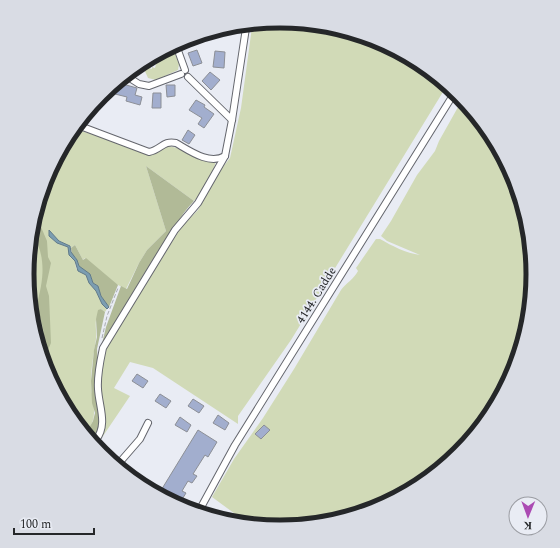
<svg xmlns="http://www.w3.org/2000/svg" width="560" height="548" viewBox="0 0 560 548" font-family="Spectral,serif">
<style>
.green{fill:#d1dab7}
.forest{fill:#b1ba97}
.water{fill:#7b9db1;stroke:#617a88}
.building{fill:#a2aece;stroke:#8c8f96}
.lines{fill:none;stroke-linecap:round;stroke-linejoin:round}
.street-casing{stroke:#64666d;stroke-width:8}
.path{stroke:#a8abb1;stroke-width:1;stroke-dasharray:4 2;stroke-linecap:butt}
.street{stroke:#fff;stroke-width:6}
.labels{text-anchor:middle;stroke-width:3.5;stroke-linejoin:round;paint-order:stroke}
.street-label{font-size:12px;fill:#252729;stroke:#e9ecf4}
.rim{fill:none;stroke:#252729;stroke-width:5}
</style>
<rect width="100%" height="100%" fill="#e9ecf4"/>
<!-- green -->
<g class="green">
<path d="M 280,21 L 377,40 L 446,87 L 291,340 L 238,416 L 238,424 L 153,368 L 130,362 L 114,388 L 130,396 L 99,442 L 96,443 C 113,422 100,410 100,386 C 99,372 103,359 107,346 L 182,226 L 198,210 L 222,168 L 230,158 L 241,108 L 252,27 Z"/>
<polygon points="173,48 179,64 178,70 156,80 148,78 144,69 147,67 152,69 152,67 155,68 158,57 167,51 169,53 172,52"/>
<path d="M 462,100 L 514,177 L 533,274 L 529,292 L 522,301 L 527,305 L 514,371 L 459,453 L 377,508 L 280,527 L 242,519 L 212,497 L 234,459 L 263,418 L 294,369 L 341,290 C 346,283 354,279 358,271 L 356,268 L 376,239 L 380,239 C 392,246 406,253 420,255 L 387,241 L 381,236 L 391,221 L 417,175 L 435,151 L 439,141 Z"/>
<path d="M 78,130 L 117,142 L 142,153 L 159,152 L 166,146 C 183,146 196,162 216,161 C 213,174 204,191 194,201 L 146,166 L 166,231 L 147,250 L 139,263 L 126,289 L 116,284 L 85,258 L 83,260 L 75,245 L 71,248 L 70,246 L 59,241 L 49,231 L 49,236 L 57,243 L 68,247 L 70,257 L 75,261 L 76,268 L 78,271 L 86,274 L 89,283 L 96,291 L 102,304 L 107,309 L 105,312 L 101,309 C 99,313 97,317 96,320 C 95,327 97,333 96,339 C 94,353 91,367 91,382 C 91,401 100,415 87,432 L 46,371 L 27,274 L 46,177 Z"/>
</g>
<!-- forest -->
<g class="forest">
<path d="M 146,166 L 194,201 C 183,212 177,224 167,238 C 143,273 123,311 101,348 L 106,327 L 121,286 L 127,289 L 139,263 L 147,250 L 166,231 Z"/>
<path d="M 38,220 L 47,241 L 48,257 L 51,263 L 46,286 L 49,296 L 51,343 L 48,350 L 46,352 C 42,346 44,341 44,334 C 43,325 39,316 38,307 C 37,300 40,293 41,286 C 44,269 43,252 34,237 Z"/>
<polygon points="75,245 83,260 86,258 118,285 109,307 101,296 98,286 93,283 90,274 80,268 75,257 72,255 71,248"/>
<polygon points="101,309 105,312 97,349 101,420 99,429 93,441 87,432 93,421 95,413 92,403 91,381 94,350 97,337 96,319 98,310"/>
</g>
<!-- water -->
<polygon class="water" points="49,230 59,241 70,246 71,252 77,260 79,266 90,274 93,283 98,286 101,296 109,307 107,309 102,304 96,291 89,283 86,275 78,271 75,261 69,255 68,247 57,243 49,236"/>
<!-- building -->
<g class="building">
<polygon points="197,50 202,63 193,66 188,53"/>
<polygon points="215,51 225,52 224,68 213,67"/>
<polygon points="210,72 220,80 211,90 202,81"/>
<polygon points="119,83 137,88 135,95 142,97 140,105 126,101 127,97 111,93 113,87"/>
<polygon points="166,85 175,85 175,96 167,97"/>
<polygon points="153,93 161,93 161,108 152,108"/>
<polygon points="196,100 205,105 204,107 214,114 204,128 198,124 202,118 189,110"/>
<polygon points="188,130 195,135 189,144 182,140"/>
<polygon points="137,374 148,381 143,388 132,381"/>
<polygon points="160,394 171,401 166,408 155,401"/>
<polygon points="193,399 204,406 199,413 188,406"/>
<polygon points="218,415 229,423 225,430 213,423"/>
<polygon points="180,417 191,425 187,432 175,425"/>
<polygon points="264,425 270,430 261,439 255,434"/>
<polygon points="198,430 217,442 208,457 205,455 193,474 197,476 192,483 188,481 182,491 186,493 181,501 177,499 175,502 160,492"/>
</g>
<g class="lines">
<!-- street casing -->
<g class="street-casing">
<g id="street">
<polyline points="176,45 185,70"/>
<polyline points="128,77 139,84 149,86 181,74"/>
<polyline points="188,77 232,120"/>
<path d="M 80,126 L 149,152 C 161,150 163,140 176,143 C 190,151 209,165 225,156"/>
<path d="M 96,440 C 108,424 99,407 98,389 C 97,375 100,362 103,348 L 175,230 L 198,203 L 225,156 L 232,120 L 246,28"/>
<polyline points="119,465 120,462 140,439 148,423"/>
<polyline points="199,511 235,445 455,92"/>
</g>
</g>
<!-- path -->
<polyline class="path" points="102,338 107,316 118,288"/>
<!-- street -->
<use href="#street" class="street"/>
</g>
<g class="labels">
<!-- street labels -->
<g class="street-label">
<text transform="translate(316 295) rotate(-58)" y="4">4144. Cadde</text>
</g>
</g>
<!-- crop -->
<path d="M0 0H560V548H0ZM34 274a246 246 0 1 1 492 0a246 246 0 1 1-492 0Z" fill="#d9dce4" fill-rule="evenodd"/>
<path class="rim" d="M34 274a246 246 0 1 1 492 0a246 246 0 1 1-492 0Z"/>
<!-- north arrow -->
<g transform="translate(528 516) rotate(181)"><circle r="19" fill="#e9ecf4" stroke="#9b9da3"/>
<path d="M0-3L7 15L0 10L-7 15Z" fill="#ab4bb3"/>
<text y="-6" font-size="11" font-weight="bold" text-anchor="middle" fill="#252729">K</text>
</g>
<!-- scale -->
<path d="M14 528v6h80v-6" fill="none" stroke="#252729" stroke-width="2"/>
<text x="20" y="528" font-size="12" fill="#252729" stroke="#e9ecf4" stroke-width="3" paint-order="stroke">100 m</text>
</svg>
